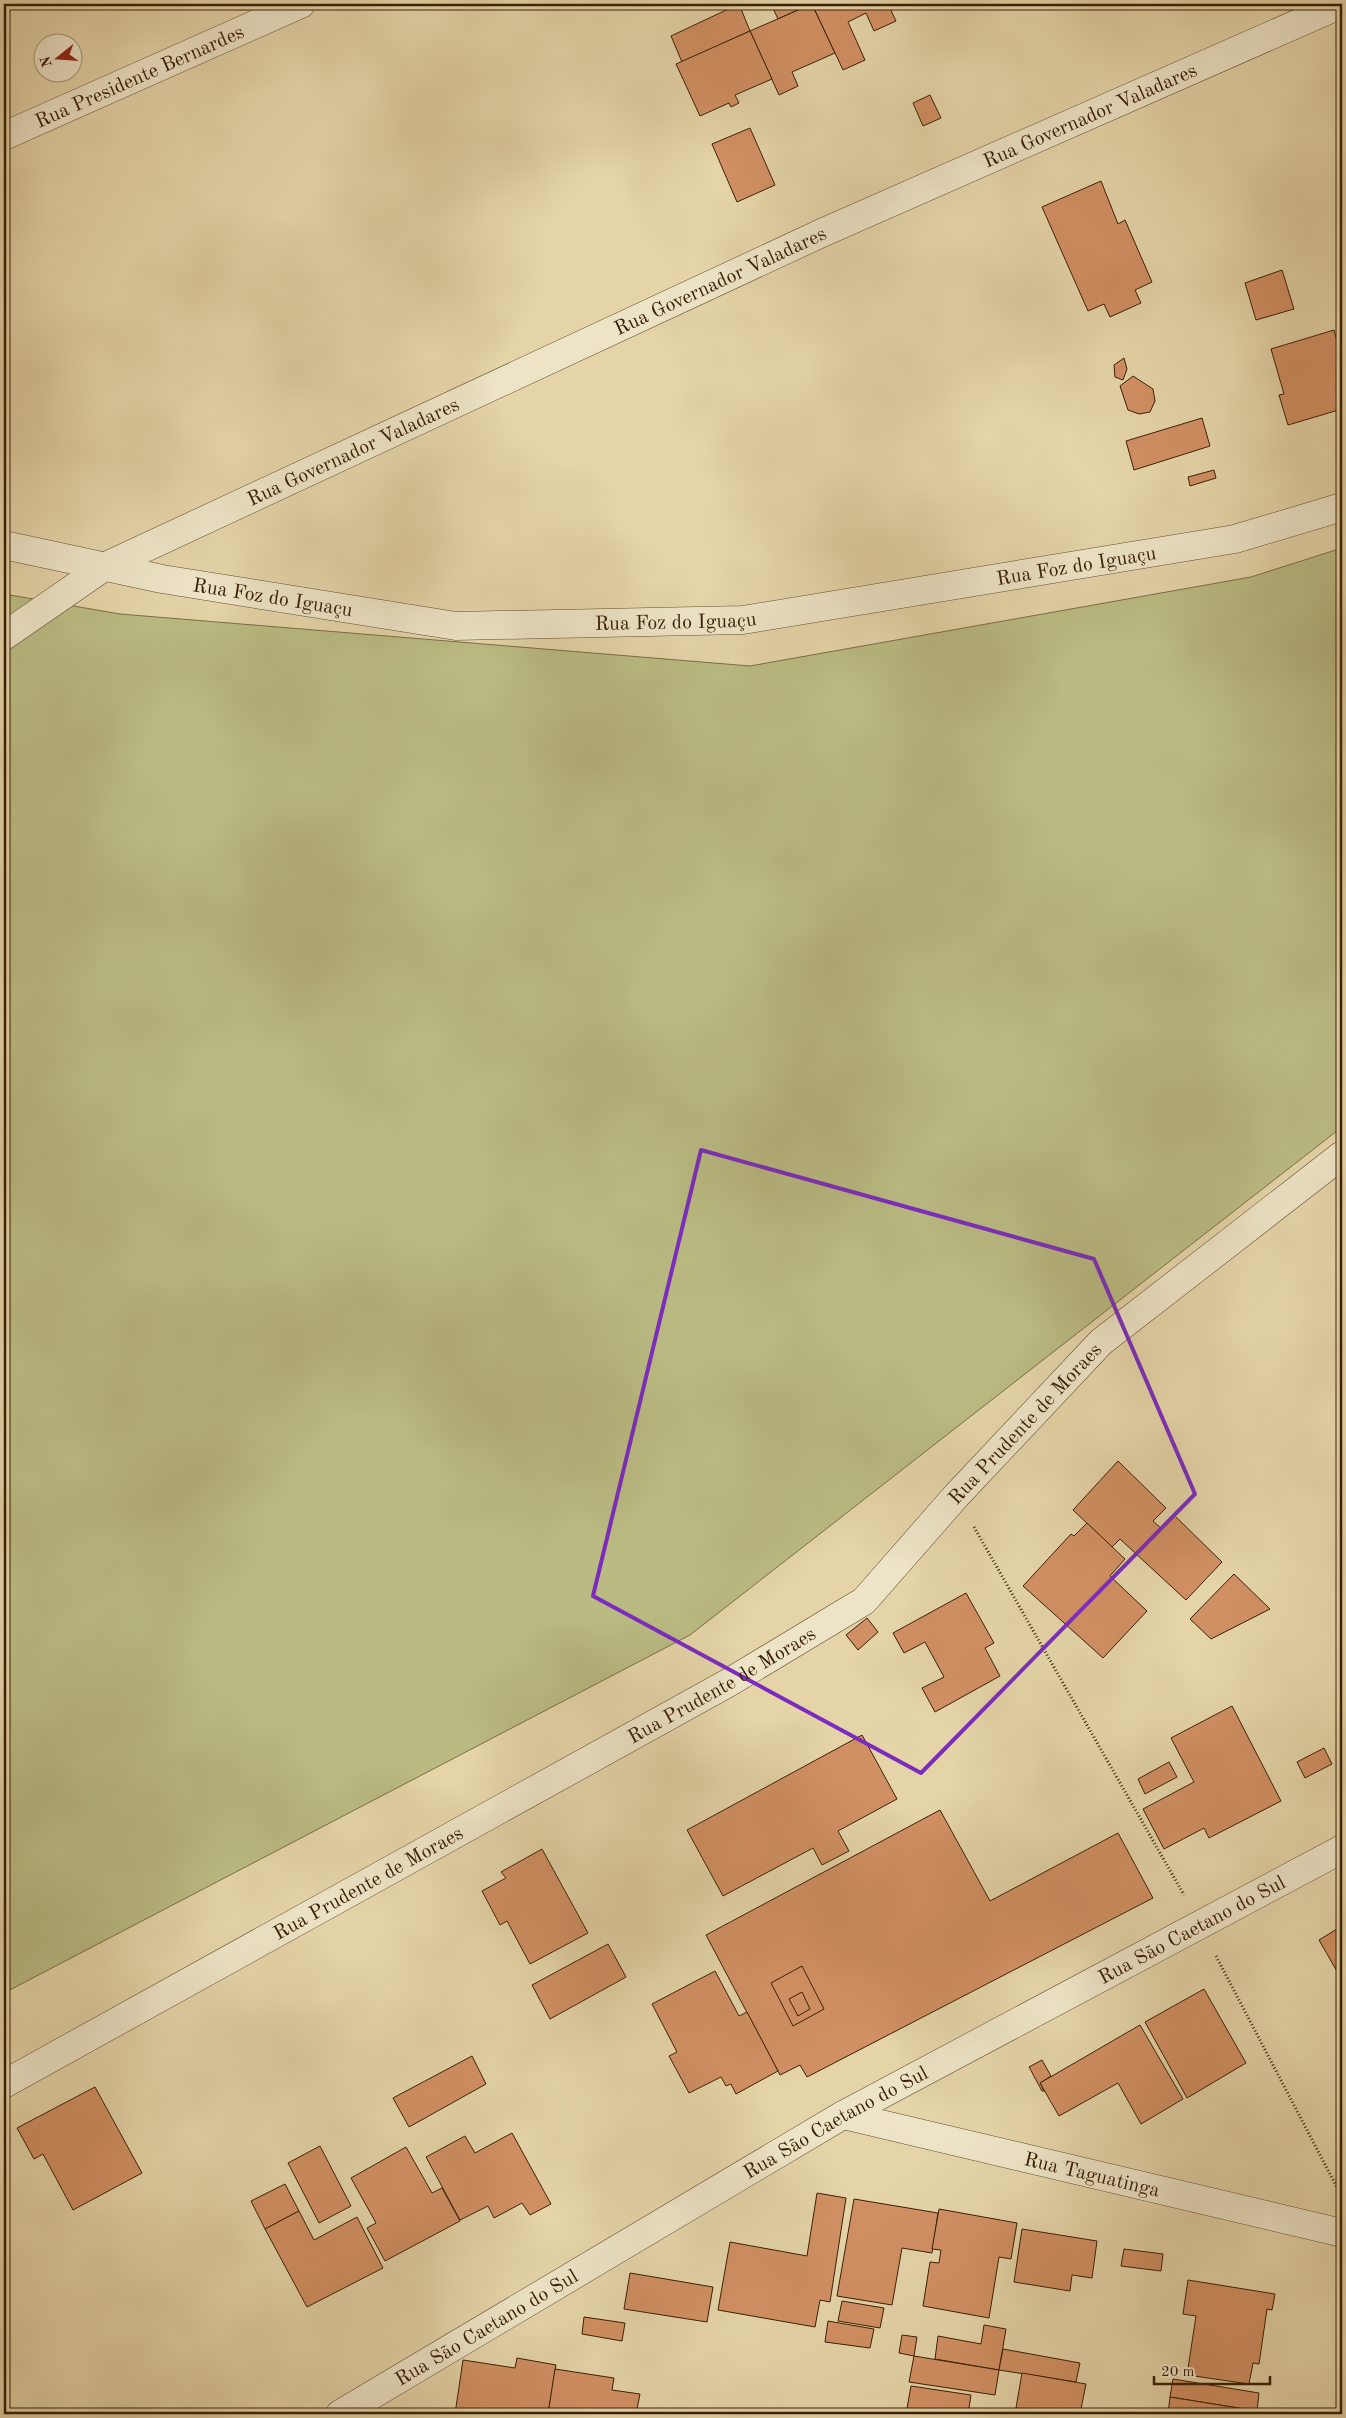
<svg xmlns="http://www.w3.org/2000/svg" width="1346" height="2418" viewBox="0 0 1346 2418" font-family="'Old Standard TT',serif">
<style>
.green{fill:#babb83;stroke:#7a6e44}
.building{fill:#d19063;stroke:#3a2005}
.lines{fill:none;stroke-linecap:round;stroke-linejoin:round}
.street-casing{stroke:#644d2e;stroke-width:29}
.path{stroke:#3a2005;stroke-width:3;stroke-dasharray:1 2.5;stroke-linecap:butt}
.street{stroke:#ede3c6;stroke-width:28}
.marked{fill:none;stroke:#7b2cbf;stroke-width:4;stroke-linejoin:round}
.labels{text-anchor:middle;stroke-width:5;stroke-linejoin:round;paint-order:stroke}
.street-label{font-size:20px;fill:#3a2005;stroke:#ede3c6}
</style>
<rect width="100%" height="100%" fill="#e4d4a8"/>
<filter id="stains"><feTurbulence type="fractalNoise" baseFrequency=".004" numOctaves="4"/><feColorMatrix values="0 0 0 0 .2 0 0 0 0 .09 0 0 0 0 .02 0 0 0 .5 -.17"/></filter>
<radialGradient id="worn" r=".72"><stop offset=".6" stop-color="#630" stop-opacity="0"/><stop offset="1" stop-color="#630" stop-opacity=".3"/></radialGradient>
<!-- green -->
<polygon class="green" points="1342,548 1342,1127 690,1635 4,1993 4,594 120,614 750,666 1251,577"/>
<!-- building -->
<g class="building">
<polygon points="739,4 750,31 682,62 671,36"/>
<polygon points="771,4 811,4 778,19"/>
<polygon points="812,4 835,53 792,72 798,86 779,95 750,31"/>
<polygon points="812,4 888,4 896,21 874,31 866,13 848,22 865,60 843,70"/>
<polygon points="750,31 772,79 735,95 739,103 731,107 729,103 700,116 676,64"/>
<polygon points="930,95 941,118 923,126 913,103"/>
<polygon points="750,128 775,185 737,202 712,144"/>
<polygon points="1101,181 1118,224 1125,220 1152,282 1135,290 1141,303 1110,317 1104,304 1088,311 1042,207"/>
<polygon points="1282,270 1294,309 1256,320 1245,283"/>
<polygon points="1334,330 1342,359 1342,409 1288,425 1279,395 1284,394 1271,349"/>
<polygon points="1124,358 1127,369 1123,380 1115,377 1114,365"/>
<polygon points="1133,376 1153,389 1155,401 1150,412 1139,414 1128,410 1120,386"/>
<polygon points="1202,418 1210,446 1134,470 1126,441"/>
<polygon points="1214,470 1216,478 1190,486 1188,477"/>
<polygon points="1118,1461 1166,1508 1153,1521 1161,1528 1174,1515 1222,1562 1186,1600 1120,1539 1112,1547 1073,1510"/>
<polygon points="1087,1523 1125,1559 1110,1576 1147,1611 1103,1658 1023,1586 1071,1534 1074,1536"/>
<polygon points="1234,1574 1270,1609 1211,1639 1190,1619"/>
<polygon points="966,1593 994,1643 985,1648 1000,1676 935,1712 922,1688 944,1677 925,1642 904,1653 893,1633"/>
<polygon points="867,1618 878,1632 858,1650 846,1635"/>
<polygon points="1232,1706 1281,1801 1209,1838 1204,1828 1164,1849 1143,1809 1194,1782 1171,1738"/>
<polygon points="862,1735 897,1799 838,1831 849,1851 822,1865 813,1848 723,1896 687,1830"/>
<polygon points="1324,1748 1332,1764 1305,1778 1297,1762"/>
<polygon points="1169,1762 1177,1777 1145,1794 1138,1779"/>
<polygon points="940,1810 990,1901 1118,1833 1153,1898 807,2077 800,2065 780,2075 706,1935"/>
<polygon points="542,1849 588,1933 530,1964 507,1921 500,1925 482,1891 506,1878 501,1872"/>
<polygon points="1342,1926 1342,1980 1319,1940"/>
<polygon points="608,1944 626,1977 550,2019 532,1985"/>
<polygon points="802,1966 824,2009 793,2026 771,1983"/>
<polygon points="715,1971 739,2016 747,2012 778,2071 736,2094 731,2084 726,2086 721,2077 689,2093 669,2056 677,2052 652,2004"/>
<polygon points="1204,1989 1246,2063 1187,2098 1145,2022"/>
<polygon points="802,1992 810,2009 798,2016 789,1999"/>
<polygon points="1140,2025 1183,2099 1141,2124 1118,2083 1059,2116 1040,2083"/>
<polygon points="472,2056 486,2084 409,2127 393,2098"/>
<polygon points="1042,2060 1051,2076 1040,2083 1044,2091 1042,2091 1029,2067"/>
<polygon points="95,2087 142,2173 73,2210 43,2154 34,2159 17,2128"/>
<polygon points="512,2133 551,2204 530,2215 522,2203 494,2218 488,2206 460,2220 426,2157 465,2136 475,2153"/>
<polygon points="320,2146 351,2206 319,2223 288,2163"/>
<polygon points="406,2147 432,2193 442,2188 460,2221 385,2261 367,2228 376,2223 351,2178"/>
<polygon points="285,2184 299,2211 265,2229 251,2201"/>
<polygon points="817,2193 846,2198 830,2302 820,2300 815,2327 718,2310 730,2242 807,2256"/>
<polygon points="854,2199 938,2213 932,2253 902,2248 892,2305 837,2296"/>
<polygon points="939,2209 1017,2223 1011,2259 999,2257 989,2318 923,2306 930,2262 939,2263 941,2250 932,2249"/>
<polygon points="299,2211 314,2240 357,2217 383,2268 307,2307 265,2229"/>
<polygon points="1022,2229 1097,2241 1092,2278 1072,2275 1070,2291 1014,2282"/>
<polygon points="1124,2249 1163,2254 1161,2271 1121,2266"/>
<polygon points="630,2273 713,2287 707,2322 624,2309"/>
<polygon points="1188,2280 1275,2294 1272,2310 1267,2309 1259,2364 1253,2363 1249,2384 1187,2375 1196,2316 1183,2314"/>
<polygon points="842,2301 884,2308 880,2328 838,2321"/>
<polygon points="584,2317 625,2323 622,2341 582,2334"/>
<polygon points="828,2321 874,2329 870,2348 825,2342"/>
<polygon points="984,2325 1006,2329 999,2370 935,2359 938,2336 981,2344"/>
<polygon points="902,2335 917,2337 914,2356 899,2353"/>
<polygon points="1003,2349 1080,2363 1076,2382 999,2370"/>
<polygon points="914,2356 999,2370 995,2395 909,2382"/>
<polygon points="517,2358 556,2365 548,2414 455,2414 463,2360 515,2368"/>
<polygon points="555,2369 614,2378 612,2390 640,2394 636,2414 548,2414"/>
<polygon points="1022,2373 1086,2384 1080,2414 1056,2414 1016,2408"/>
<polygon points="1173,2379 1259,2393 1257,2411 1170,2397"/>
<polygon points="911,2386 971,2395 968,2414 906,2414"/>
<polygon points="1170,2397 1257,2411 1256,2414 1168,2414"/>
<polygon points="1257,2411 1277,2414 1256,2414"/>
</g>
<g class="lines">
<!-- street casing -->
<g class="street-casing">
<g id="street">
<path id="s1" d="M 4,136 L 301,4"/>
<path id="s2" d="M 4,545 L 162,579 L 456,626 L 743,620 L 1235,539 L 1342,507"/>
<path id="s3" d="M 4,636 L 104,567 L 824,232 L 1342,4"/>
<path id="s4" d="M 4,2084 L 728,1683 L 864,1601 L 956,1496 L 1101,1342 L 1342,1155"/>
<path id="s5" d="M 843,2115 L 1342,2233"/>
<path id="s6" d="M 340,2414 L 843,2115 L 1342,1849"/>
</g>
</g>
<!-- path -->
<g class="path">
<polyline points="974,1527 1184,1895"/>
<polyline points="1216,1956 1342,2197"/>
</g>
<!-- street -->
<use href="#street" class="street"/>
</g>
<!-- marked area -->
<path class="marked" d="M 701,1150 L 1094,1259 L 1195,1494 L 921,1773 L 593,1596 Z"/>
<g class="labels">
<!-- street labels -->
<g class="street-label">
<text dy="7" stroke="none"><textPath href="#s1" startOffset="148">Rua Presidente Bernardes</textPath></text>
<text dy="7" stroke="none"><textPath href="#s3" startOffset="1206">Rua Governador Valadares</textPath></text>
<text dy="7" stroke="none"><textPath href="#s3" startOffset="801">Rua Governador Valadares</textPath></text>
<text dy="7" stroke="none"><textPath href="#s3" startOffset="396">Rua Governador Valadares</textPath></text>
<text dy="7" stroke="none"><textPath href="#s2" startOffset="1084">Rua Foz do Iguaçu</textPath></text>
<text dy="7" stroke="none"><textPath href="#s2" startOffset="274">Rua Foz do Iguaçu</textPath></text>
<text dy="7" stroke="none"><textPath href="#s2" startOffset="679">Rua Foz do Iguaçu</textPath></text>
<text dy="7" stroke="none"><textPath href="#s4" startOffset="1226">Rua Prudente de Moraes</textPath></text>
<text dy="7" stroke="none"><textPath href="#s4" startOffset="821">Rua Prudente de Moraes</textPath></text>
<text dy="7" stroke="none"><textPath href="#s4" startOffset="416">Rua Prudente de Moraes</textPath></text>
<text dy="7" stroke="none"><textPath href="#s6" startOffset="980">Rua São Caetano do Sul</textPath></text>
<text dy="7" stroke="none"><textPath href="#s6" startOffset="575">Rua São Caetano do Sul</textPath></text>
<text dy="7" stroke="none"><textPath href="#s5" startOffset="256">Rua Taguatinga</textPath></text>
<text dy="7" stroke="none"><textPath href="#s6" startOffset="170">Rua São Caetano do Sul</textPath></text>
</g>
</g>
<!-- margin -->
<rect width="1346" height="2418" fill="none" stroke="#e4d4a8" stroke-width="20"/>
<rect x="5" y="5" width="1336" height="2408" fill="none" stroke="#3a2005" stroke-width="2.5"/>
<rect x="10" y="10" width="1326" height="2398" fill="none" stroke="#3a2005"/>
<!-- north arrow -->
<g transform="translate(58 58) rotate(253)"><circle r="24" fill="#ede3c6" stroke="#a59579"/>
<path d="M0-4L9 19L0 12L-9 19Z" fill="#8f2418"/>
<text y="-8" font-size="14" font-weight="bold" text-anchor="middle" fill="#3a2005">N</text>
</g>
<!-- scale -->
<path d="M1154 2376v8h116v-8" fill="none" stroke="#3a2005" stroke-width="2.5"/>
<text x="1161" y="2376" font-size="15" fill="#3a2005" stroke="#ede3c6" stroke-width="4" paint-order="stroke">20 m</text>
<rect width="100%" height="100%" filter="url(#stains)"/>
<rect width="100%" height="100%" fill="url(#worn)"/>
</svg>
